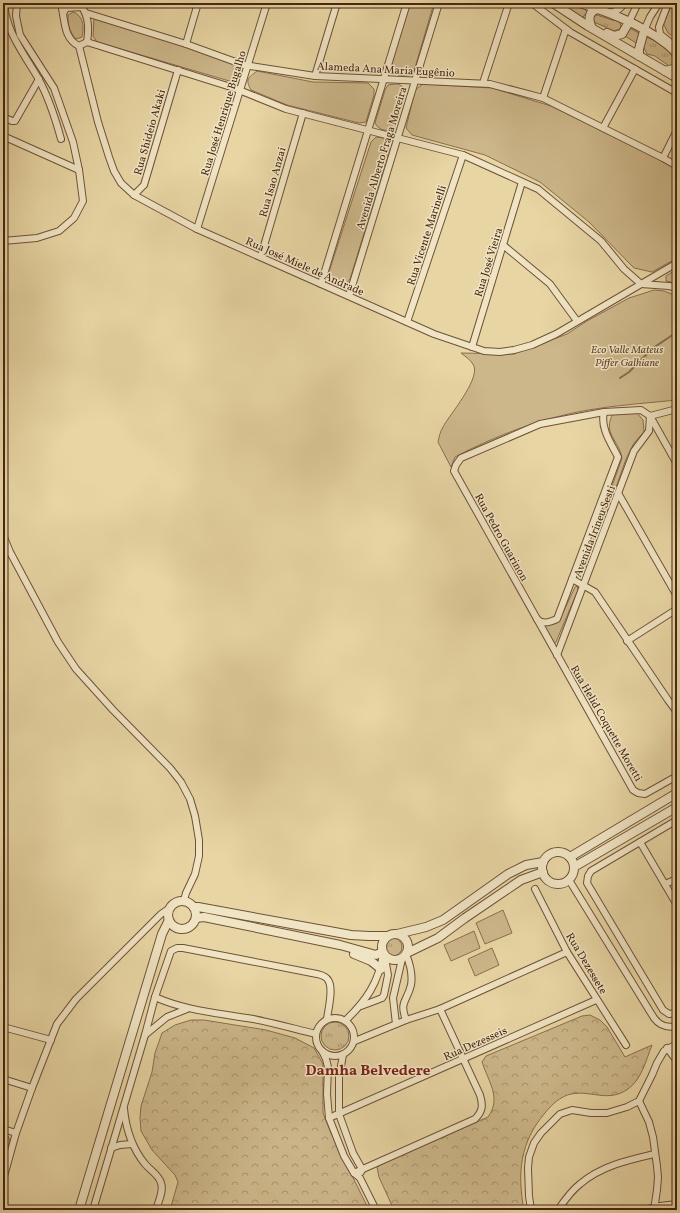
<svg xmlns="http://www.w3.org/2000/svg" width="680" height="1213" viewBox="0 0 680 1213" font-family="Vollkorn,serif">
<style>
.grass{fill:url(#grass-tufts);stroke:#8a6e4e}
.forest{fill:url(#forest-crowns);stroke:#8a6e4e}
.park{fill:#ccb78a;stroke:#8a6e4e}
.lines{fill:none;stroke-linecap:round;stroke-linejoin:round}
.stream{stroke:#876c4c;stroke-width:2}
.minor-casing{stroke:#6f5236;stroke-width:8}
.tertiary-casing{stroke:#6f5236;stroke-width:10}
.minor{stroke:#efe4c3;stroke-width:6}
.tertiary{stroke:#efe4c3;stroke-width:8}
.labels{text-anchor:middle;stroke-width:3;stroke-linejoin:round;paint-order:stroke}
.street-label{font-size:11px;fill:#472612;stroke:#efe4c3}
.park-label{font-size:11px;font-style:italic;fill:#62432a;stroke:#efe4c3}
.district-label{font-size:15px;font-weight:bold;fill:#7a1f14;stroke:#efe4c3}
</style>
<defs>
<pattern id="grass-tufts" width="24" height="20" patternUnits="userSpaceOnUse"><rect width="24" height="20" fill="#ccb78a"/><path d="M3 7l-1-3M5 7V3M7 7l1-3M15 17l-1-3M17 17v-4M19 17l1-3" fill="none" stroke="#a7956f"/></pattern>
<pattern id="forest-crowns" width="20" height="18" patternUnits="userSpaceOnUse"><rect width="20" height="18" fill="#ccb78a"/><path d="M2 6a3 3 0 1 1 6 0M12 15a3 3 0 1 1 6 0" fill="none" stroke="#a7956f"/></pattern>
</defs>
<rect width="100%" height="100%" fill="#e7d5a3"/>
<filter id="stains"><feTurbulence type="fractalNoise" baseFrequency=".005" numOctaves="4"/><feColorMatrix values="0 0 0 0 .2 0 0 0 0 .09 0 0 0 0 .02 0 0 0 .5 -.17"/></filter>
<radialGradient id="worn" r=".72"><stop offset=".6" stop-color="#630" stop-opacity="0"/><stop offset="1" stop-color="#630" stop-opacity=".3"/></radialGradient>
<!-- grass -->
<g class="grass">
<polygon points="556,3 568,3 585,9 587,12 583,17 580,17"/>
<polygon points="594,15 597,15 612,20 619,21 621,26 620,29 614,31 594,22 593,17"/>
<polygon points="629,28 639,33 639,35 636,43 625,36"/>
<path d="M 646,37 C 656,40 674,53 675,64 L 669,66 L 655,56 L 647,54 L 643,46 Z"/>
<circle cx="393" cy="947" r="9"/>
<circle cx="335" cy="1036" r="14"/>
<path d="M 3,1133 L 8,1136 C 12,1142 9,1149 3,1153 Z"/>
</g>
<!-- forest -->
<g class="forest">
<path d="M 590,1015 L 600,1020 L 607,1027 L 625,1057 L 652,1045 C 646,1060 642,1079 628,1089 C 608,1103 592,1090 571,1094 C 561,1096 551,1105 545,1113 C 520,1142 517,1173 524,1210 L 394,1210 L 379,1177 L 377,1167 L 384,1163 L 488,1117 C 502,1098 488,1081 482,1062 L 486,1056 L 582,1016 Z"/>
<polygon points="191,1020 204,1020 266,1030 295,1038 314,1048 323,1064 323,1113 331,1133 369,1210 170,1210 178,1182 175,1175 152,1150 141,1131 140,1118 141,1106 152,1072 155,1053 162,1033 175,1025"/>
</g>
<!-- park -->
<g class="park">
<polygon points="410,3 434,3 414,71 408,76 398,75 393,68 392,63"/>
<polygon points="673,3 677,3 677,39 668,33 663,23"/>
<path d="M 73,12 C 84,16 84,28 82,37 L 76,39 C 69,31 68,25 68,15 Z"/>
<polygon points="94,18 184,46 235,65 243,69 242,79 236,83 97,42 93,36"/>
<path d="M 257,71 L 313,82 L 368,83 L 374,89 L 374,95 L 366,122 L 359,123 L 287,105 L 251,90 C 245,79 248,78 257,71 Z"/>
<path d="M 395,84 L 399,84 L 405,89 L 405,93 L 396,125 L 392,130 C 384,131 379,130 375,123 L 385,90 L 388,85 Z"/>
<polygon points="423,84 492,88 551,106 667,163 677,170 677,258 652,272 634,268 589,222 540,182 485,155 412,135 406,128 415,90"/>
<path d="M 376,137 L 383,138 L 389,142 L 389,152 L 350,279 L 347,283 L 341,286 C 333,284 330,283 328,275 L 371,142 Z"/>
<polygon points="677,269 677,283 666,281 666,276"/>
<path d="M 654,290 L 664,291 L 677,296 L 677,400 C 648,403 617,405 588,410 C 542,418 497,435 455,457 L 451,467 L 438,442 C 439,437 440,432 443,427 C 450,414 479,381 474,366 C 471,360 466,357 461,353 L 514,354 L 567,334 L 587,321 L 629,298 Z"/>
<path d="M 637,413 L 643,420 L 644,432 L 634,443 L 626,459 L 585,576 L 581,574 L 622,458 C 619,440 602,433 613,414 Z"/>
<polygon points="577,586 578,590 556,642 554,644 544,626 557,623 561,617 575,587"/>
<polygon points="503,910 512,933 485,944 476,923"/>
<polygon points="474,931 480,948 451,961 444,945"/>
<polygon points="492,948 499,965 475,976 468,959"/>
</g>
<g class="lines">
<!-- stream -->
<polyline class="stream" points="620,378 629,372 653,348 677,332"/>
<!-- minor casing -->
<g class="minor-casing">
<g id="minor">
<path d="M 4,3 C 6,32 24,54 38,78 C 49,98 55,117 61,139"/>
<polyline points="61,3 63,14"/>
<polyline points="532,3 570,32 677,93"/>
<polyline points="668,3 659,27 660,34 670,42"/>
<path d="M 82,7 C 89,18 89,29 87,42 L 79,46 C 66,40 65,26 63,14 L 66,8 Z"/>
<polyline points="86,13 186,44 244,65 315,76 490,84 543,98 663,158 677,166"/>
<path d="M 610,13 C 617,11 621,9 624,3"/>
<polyline points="629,22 638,3"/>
<polyline points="644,31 650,17 659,3"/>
<polyline points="87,42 234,88 286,109 463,155 538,189 601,241 624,269 641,284 669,286 677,288"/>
<polyline points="186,44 198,3"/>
<polyline points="79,46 98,122 109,157 114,171 121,183 134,195 197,229 434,334 484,351 500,352 514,350 532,345 556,334 677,263"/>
<polyline points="315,76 337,3"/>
<polyline points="483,83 509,3"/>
<polyline points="543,98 566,29"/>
<polyline points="3,117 12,121 15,121 39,79"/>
<polyline points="603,128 635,69"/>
<polyline points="3,136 79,170"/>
<polyline points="663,158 677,130"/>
<polyline points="134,195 144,185 178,70"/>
<polyline points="197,229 267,3"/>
<polyline points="3,241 37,238 59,231 74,218 83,201 79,170 73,142 54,88 20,35 16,16 17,3"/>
<polyline points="503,245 550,284 577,321"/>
<polyline points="261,256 303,113"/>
<polyline points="321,284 407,3"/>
<polyline points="349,296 439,3"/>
<polyline points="407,322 463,155"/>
<polyline points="472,347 522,182"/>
<polyline points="650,416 677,409"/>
<polyline points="677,464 650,416 641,410 604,412 540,424 461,458 456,465 454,471 633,790 638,793 645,794 677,776"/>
<polyline points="618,493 677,596"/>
<polyline points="3,535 10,552 58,642 76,669 113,710 170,768 181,782 190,799 195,816 199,840 199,856 195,874 186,893 184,900"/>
<polyline points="572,579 595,592 668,700 677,712"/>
<path d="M 537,619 C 543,625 550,622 557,619 L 618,457 C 611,443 600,428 604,412"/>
<polyline points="627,641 677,609"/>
<polyline points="557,655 634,451 649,431 650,416"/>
<polyline points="677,820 591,871 588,876 587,883 663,1010 669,1014 677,1013"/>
<polyline points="640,842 677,905"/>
<path d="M 569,880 L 654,1018 C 660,1026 667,1028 677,1026"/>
<polyline points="665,884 677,879"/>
<polyline points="535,889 567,952 626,1045"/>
<path d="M 155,997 C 186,1011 219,1013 253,1019 C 274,1023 295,1029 316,1034"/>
<polyline points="361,1006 377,1000 382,998 384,995 388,975 385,958"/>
<circle cx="335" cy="1037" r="19"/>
<path d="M 346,1020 C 366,1001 379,982 383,954"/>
<path d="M 406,1020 C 399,1001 407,1002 411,985 C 413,974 410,964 406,954"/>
<polyline points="396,1024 393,998 402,959"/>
<polyline points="3,1027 51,1040"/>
<polyline points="145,1035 167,1017 187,1009"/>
<polyline points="355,1041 406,1020 440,1009 567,952"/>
<polyline points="667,1048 677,1061"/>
<polyline points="322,1051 326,1059 328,1067 327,1094 329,1118 344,1156 354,1173 360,1178 376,1210"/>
<polyline points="343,1055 339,1077 339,1114 353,1153 362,1169 361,1172"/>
<polyline points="3,1079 32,1088"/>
<polyline points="639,1101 649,1122 653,1137 657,1166 658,1177 657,1190 654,1210"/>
<path d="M 124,1109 C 126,1129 132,1148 145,1164 C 150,1170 159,1175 161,1183 C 164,1191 158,1202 156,1210"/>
<polyline points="329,1118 596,1000"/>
<polyline points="3,1129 16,1133"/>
<polyline points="111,1148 120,1145 132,1144"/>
<path d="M 354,1173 L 475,1119 C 483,1111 483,1105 480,1095 L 440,1009"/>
<polyline points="3,1180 16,1133 32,1088 57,1024 76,999 161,914 170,908"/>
<path d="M 93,1210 L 145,1035 L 155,997 L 171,951 L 177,948 L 183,948 L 317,974 C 321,975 326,976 328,980 C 334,988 328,1010 327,1019"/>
<polyline points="531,1210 529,1196 528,1168 529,1157 534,1143 541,1133 560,1114 572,1110 591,1113 607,1113 627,1107 639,1101 652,1075 657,1063 664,1051 677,1044"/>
<path d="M 558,1210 C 564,1201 571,1191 580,1184 C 601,1166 628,1160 654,1154"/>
<polyline points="644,1210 660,1206 677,1204"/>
</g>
</g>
<!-- tertiary casing -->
<g class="tertiary-casing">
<g id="tertiary">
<polyline points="553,3 588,26 677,78"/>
<path d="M 580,3 C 614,14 651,28 677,53"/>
<path d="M 592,28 C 588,20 588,11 598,9"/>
<polyline points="607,33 614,36 622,34 629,22"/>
<polyline points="639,56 639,49 644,31"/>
<polyline points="665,71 677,68"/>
<circle cx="558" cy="868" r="16"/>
<polyline points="570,857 677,793"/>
<polyline points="574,867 677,807"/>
<circle cx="182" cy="915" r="14"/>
<polyline points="194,907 198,907 351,935 369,936 387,936"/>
<polyline points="196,918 204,917 340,945 376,955 382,952"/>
<circle cx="395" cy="947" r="13"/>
<polyline points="397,934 426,927 443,920 508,874 526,865 543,862"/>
<polyline points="407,953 438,938 465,918 521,880 543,872"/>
<polyline points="354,954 371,961 381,969"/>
<polyline points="79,1210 162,934 169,920"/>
</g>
</g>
<!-- minor -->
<use href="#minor" class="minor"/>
<!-- tertiary -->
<use href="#tertiary" class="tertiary"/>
</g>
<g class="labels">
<!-- street labels -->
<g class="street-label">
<text transform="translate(386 69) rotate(3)" y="4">Alameda Ana Maria Eugênio</text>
<text transform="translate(223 113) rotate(-73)" y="4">Rua José Henrique Bugalho</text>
<text transform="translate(149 132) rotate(-74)" y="4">Rua Shideio Akaki</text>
<text transform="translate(381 158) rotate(-73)" y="4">Avenida Alberto Fraga Moreira</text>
<text transform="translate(272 182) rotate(-74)" y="4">Rua Isao Anzai</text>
<text transform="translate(426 235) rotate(-72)" y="4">Rua Vicente Marinelli</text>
<text transform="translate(488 262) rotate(-73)" y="4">Rua José Vieira</text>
<text transform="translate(305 266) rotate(24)" y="4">Rua José Miele de Andrade</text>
<text transform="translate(594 531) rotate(-69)" y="4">Avenida Irineu Sesti</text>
<text transform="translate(502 537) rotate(61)" y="4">Rua Pedro Guarinon</text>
<text transform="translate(607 723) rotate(60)" y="4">Rua Helid Coquette Moretti</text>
<text transform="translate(587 963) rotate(59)" y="4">Rua Dezessete</text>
<text transform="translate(475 1043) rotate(-24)" y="4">Rua Dezesseis</text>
</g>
<!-- park labels -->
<g class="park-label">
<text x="627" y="353">Eco Valle Mateus<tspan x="627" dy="13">Piffer Galhiane</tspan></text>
</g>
<!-- district labels -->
<g class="district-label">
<text x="368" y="1075">Damha Belvedere</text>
</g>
</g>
<!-- margin -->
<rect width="680" height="1213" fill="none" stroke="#e7d5a3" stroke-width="16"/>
<rect x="4" y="4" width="672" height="1205" fill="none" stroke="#472612" stroke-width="2"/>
<rect x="8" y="8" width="664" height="1197" fill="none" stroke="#472612"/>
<rect width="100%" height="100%" filter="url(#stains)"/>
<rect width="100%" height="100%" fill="url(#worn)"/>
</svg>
